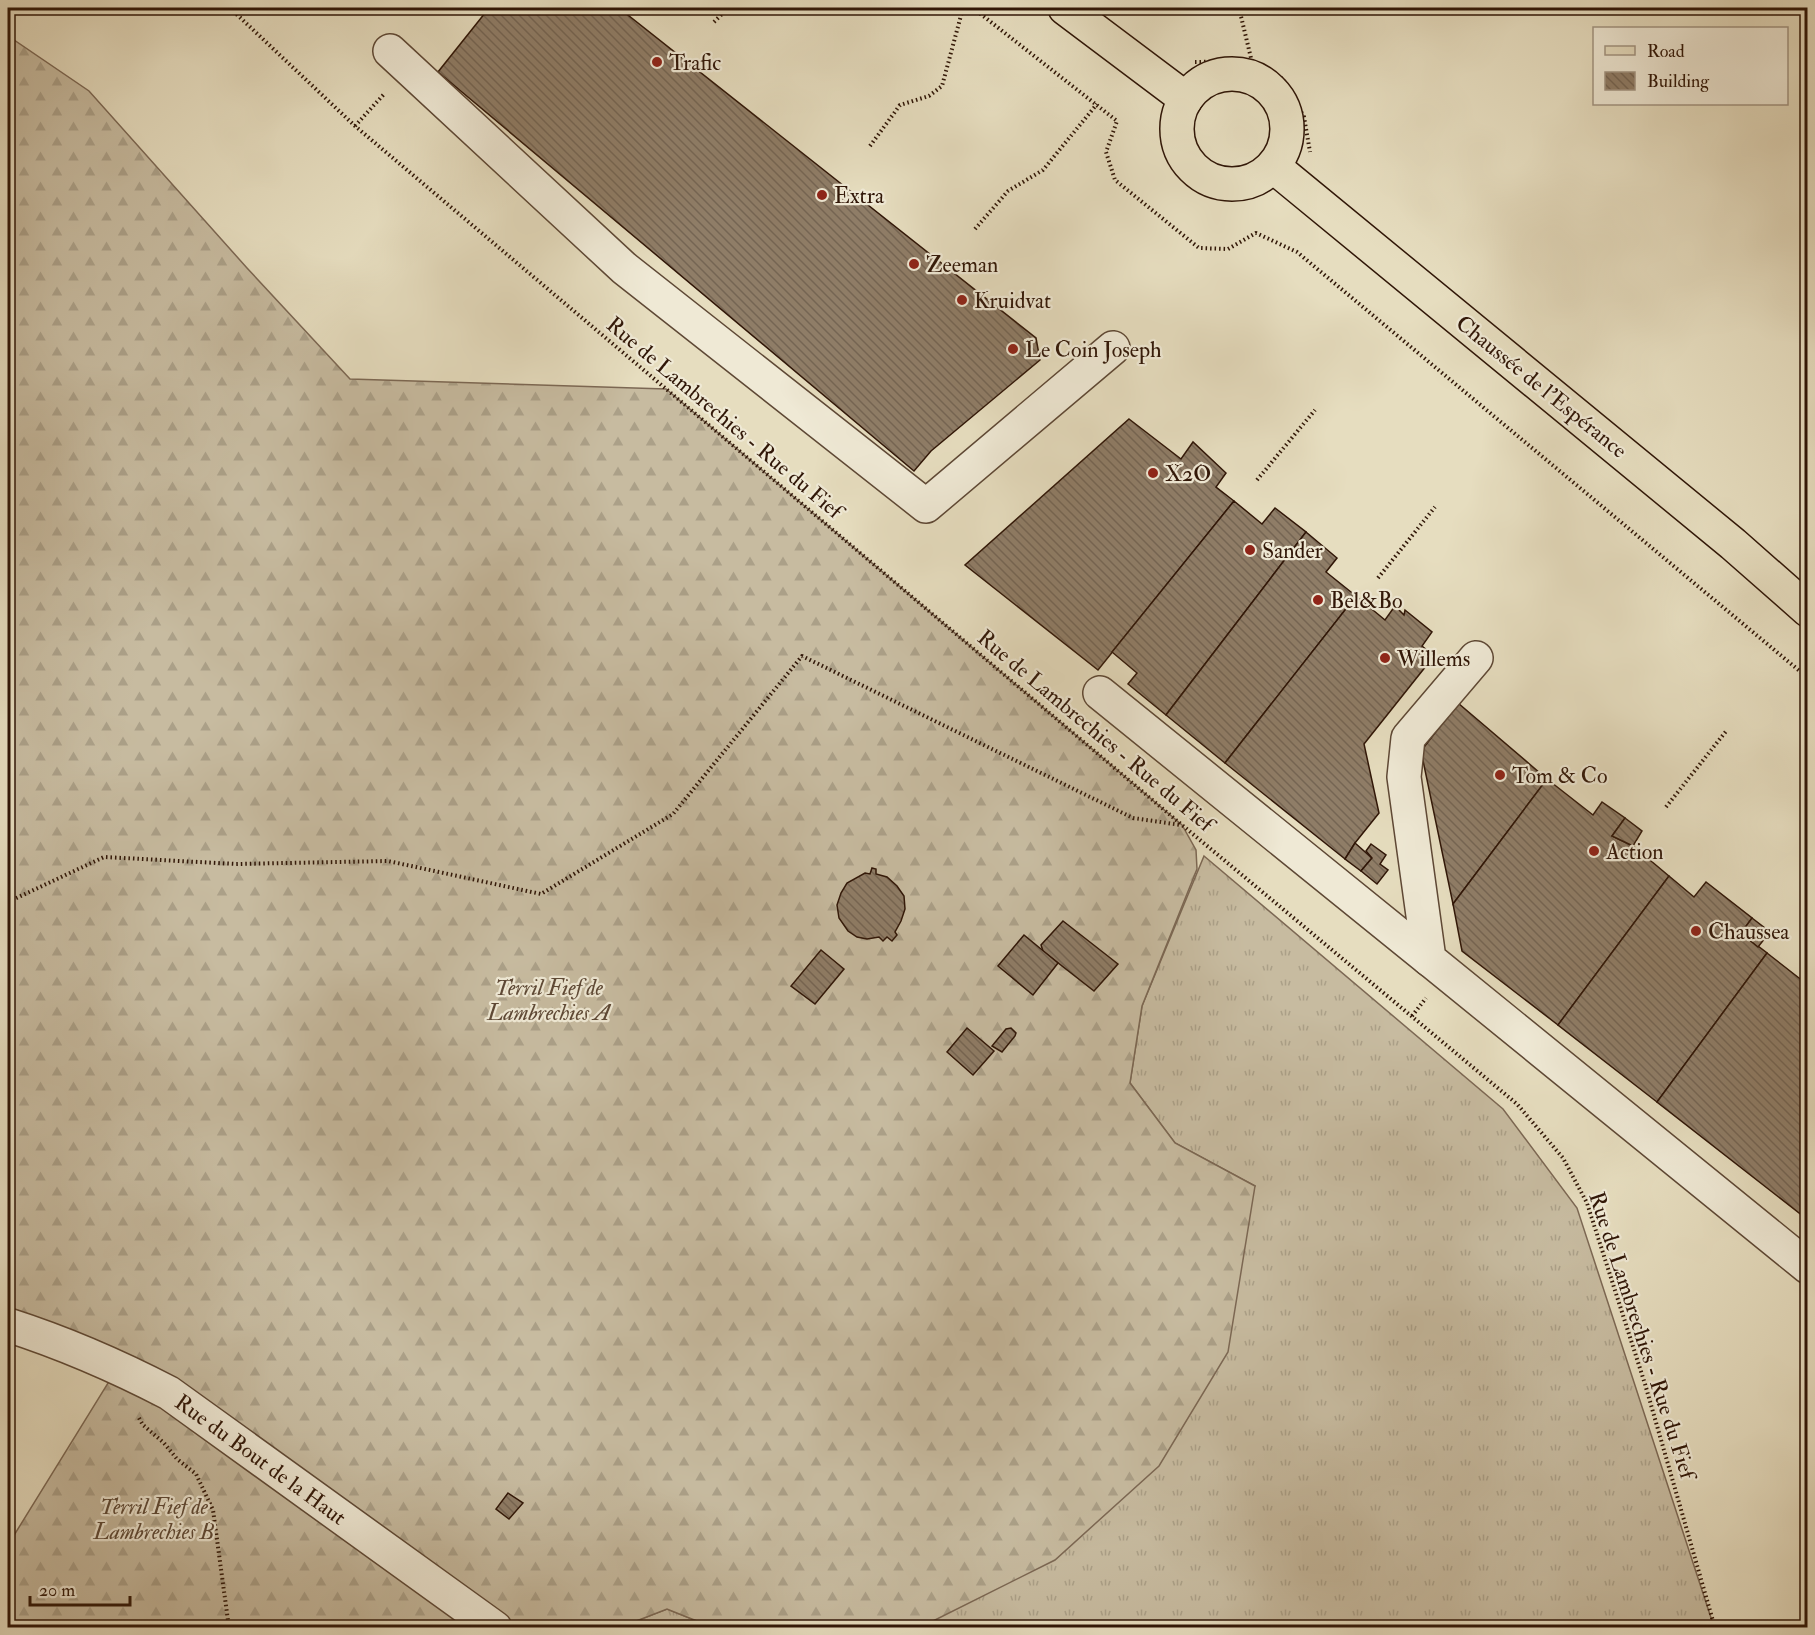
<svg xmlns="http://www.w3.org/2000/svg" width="1815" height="1635" viewBox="0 0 1815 1635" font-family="'IM FELL Double Pica',serif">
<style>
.grass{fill:url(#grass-tufts);stroke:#7c6854;stroke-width:1.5}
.forest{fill:url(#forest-firs);stroke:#7c6854;stroke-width:1.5}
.building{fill:url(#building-back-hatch);stroke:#301607;stroke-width:1.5}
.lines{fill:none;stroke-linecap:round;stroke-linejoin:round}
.minor-casing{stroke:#5e4835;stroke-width:36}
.major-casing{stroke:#301607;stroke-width:36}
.path{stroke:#301607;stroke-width:4;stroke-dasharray:1.5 3;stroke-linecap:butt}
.minor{stroke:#efe9d5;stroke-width:33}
.major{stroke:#e6ddbf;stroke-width:33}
.poi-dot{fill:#8f2418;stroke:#efe9d5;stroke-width:2}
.labels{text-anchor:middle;stroke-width:4.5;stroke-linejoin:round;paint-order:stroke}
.poi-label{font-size:22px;fill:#301607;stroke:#efe9d5;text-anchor:start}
.street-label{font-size:22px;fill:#301607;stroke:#efe9d5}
.park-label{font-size:22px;font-style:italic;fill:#5d4835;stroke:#efe9d5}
</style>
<defs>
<pattern id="grass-tufts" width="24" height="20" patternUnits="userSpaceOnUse" patternTransform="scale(1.5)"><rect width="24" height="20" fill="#c7bba0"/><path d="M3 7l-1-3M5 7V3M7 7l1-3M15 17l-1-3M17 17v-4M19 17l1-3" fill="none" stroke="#aba088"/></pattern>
<pattern id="forest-firs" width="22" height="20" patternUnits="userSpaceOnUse" patternTransform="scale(1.5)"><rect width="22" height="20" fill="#c7bba0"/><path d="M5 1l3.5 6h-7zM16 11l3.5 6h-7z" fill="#aba088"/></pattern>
<pattern id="building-back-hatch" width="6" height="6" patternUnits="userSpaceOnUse" patternTransform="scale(1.5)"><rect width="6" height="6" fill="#8f7d67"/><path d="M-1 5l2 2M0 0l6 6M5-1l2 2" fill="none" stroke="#756553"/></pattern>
</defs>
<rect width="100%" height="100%" fill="#e6ddbf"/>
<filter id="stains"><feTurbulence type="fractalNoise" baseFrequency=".00333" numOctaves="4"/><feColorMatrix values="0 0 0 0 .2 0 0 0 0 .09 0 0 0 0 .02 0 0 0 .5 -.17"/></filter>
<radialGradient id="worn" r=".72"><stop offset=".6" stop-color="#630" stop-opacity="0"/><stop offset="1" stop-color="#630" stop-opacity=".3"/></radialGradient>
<!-- grass -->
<g class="grass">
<polygon points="1204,856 1503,1109 1577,1208 1714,1627 910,1628 933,1621 1255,1186 1175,1143 1130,1083 1142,1006"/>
<polygon points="667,1609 712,1627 631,1627 631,1623"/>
</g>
<!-- forest -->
<polygon class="forest" points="8,40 14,40 89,91 247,268 350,379 666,389 1182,825 1196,850 1197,869 1142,1006 1130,1083 1175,1143 1255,1186 1228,1352 1159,1466 1055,1560 933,1621 910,1627 712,1627 667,1609 631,1623 631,1628 8,1627 8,1545 118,1367 8,1325"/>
<!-- building -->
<g class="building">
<polygon points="489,8 619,8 1036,338 1040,360 931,451 914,471 438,72"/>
<polygon points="1129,419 1181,459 1193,442 1226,473 1216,487 1234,501 1098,670 965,565"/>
<polygon points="1234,501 1262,524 1275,508 1306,532 1166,715 1128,684 1137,673 1112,652"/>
<polygon points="1306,532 1337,558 1326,572 1356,596 1225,763 1166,715"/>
<polygon points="1356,596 1385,620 1395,606 1404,615 1405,610 1432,632 1422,646 1434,656 1364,744 1379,813 1355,843 1345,859 1225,763"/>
<polygon points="1458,703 1547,779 1453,904 1421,751"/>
<polygon points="1547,779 1593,815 1602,802 1625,818 1612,836 1633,846 1669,876 1558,1025 1462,951 1453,904"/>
<polygon points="1625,818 1642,831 1633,846 1612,836"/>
<polygon points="1355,843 1372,858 1361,871 1345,859"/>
<polygon points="1371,844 1386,855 1380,864 1388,870 1377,884 1361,871 1372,858 1366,851"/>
<polygon points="872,868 876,869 876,874 887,877 897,886 904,896 905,909 901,921 895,932 897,935 892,941 887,937 883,941 879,937 867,939 857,937 848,931 839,918 837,905 841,893 847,883 865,873 870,874"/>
<polygon points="1669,876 1694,897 1706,882 1752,918 1741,933 1767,953 1657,1102 1558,1025"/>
<polygon points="1752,918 1770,932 1758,947 1741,933"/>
<polygon points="1063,921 1118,964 1094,991 1043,951 1041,945"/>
<polygon points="1024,935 1058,963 1033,995 998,966"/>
<polygon points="821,950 844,969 815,1004 791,986"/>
<polygon points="1767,953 1808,985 1808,1220 1657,1102"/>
<polygon points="967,1028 994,1051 973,1075 947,1052"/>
<polygon points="1011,1028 1016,1033 1015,1036 1002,1052 992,1046 1006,1029"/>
<polygon points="508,1493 523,1503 509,1519 496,1509"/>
</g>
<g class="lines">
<!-- minor casing -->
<g class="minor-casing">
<g id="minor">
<polyline points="390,51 624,268 926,506 1113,348"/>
<polyline points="1476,658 1408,738 1404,777 1429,959 1808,1267"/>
<polyline points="1100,693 1430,960"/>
<path d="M 8,1325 C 64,1343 117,1366 169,1393 L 495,1628"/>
</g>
</g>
<!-- major casing -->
<g class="major-casing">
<g id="major">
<polyline points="1065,8 1186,99"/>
<circle cx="1232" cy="129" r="55"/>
<polyline points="1273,166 1733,544 1808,610"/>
</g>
</g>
<!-- path -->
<g class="path">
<polyline points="230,8 355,126 1182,825 1517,1104 1563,1158 1587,1203 1645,1384 1715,1628"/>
<polyline points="973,8 1117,121 1106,152 1115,180 1199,248 1228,249 1256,233 1297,252 1808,678"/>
<polyline points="1239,8 1256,79"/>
<polyline points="714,22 728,8"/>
<polyline points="1195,62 1251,61 1283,79 1304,117 1310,152"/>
<polyline points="355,126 385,93"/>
<polyline points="870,146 900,105 929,96 942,86 963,8"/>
<polyline points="975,229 1008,191 1043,170 1097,104"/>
<polyline points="1257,480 1315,410"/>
<polyline points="1378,578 1435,507"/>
<polyline points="1666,807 1727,730"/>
<polyline points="8,902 104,857 236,864 388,861 541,894 673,814 802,656 1133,818 1181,825"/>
<polyline points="1412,1016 1426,998"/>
<polyline points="139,1418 143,1425 164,1443 177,1459 196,1474 213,1510 229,1628"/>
</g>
<!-- minor -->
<use href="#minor" class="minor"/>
<!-- major -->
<use href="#major" class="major"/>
</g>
<!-- markers -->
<g class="poi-dot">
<circle cx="657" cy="62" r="6"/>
<circle cx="822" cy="195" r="6"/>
<circle cx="914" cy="264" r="6"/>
<circle cx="962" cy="300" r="6"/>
<circle cx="1013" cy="349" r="6"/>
<circle cx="1153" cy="473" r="6"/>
<circle cx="1250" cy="550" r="6"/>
<circle cx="1318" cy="600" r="6"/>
<circle cx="1385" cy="658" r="6"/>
<circle cx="1500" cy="775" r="6"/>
<circle cx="1594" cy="851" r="6"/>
<circle cx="1696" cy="931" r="6"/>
</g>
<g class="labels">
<!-- poi labels -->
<g class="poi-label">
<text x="669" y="70">Trafic</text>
<text x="834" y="203">Extra</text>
<text x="926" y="272">Zeeman</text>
<text x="974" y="308">Kruidvat</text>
<text x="1025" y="357">Le Coin Joseph</text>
<text x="1165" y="481">X2O</text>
<text x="1262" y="558">Sander</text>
<text x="1330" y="608">Bel&amp;Bo</text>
<text x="1397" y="666">Willems</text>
<text x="1512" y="783">Tom &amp; Co</text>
<text x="1606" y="859">Action</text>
<text x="1708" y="939">Chaussea</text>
</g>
<!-- street labels -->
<g class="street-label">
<text transform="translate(1542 386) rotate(39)" y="8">Chaussée de l'Espérance</text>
<text transform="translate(725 417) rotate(40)" y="8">Rue de Lambrechies - Rue du Fief</text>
<text transform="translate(1096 730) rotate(40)" y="8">Rue de Lambrechies - Rue du Fief</text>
<text transform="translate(1643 1335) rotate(72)" y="8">Rue de Lambrechies - Rue du Fief</text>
<text transform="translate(261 1459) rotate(36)" y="8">Rue du Bout de la Haut</text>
</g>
<!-- park labels -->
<g class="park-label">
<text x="549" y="995">Terril Fief de<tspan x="549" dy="25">Lambrechies A</tspan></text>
<text x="154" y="1514">Terril Fief de<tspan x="154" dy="25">Lambrechies B</tspan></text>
</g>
</g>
<!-- margin -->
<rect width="1815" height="1635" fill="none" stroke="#e6ddbf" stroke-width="30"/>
<rect x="9" y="9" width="1797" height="1617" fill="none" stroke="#301607" stroke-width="3"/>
<rect x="15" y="15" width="1785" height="1605" fill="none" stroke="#301607" stroke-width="1.5"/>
<!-- legend -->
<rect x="1593" y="27" width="195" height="78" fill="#efe9d5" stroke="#a39583" stroke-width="1.5"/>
<rect x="1605" y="46" width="30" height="9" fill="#e6ddbf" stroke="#a39583" stroke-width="1.5"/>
<text x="1647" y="57" font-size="18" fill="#301607">Road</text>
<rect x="1605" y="72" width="30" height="18" fill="url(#building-back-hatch)" stroke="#a39583" stroke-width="1.5"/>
<text x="1647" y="87" font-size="18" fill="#301607">Building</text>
<!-- scale -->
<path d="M30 1596v9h100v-9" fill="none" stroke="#301607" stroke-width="3"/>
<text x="39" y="1596" font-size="18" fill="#301607" stroke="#efe9d5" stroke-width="4.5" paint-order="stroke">20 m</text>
<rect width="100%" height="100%" filter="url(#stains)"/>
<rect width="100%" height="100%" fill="url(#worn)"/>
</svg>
